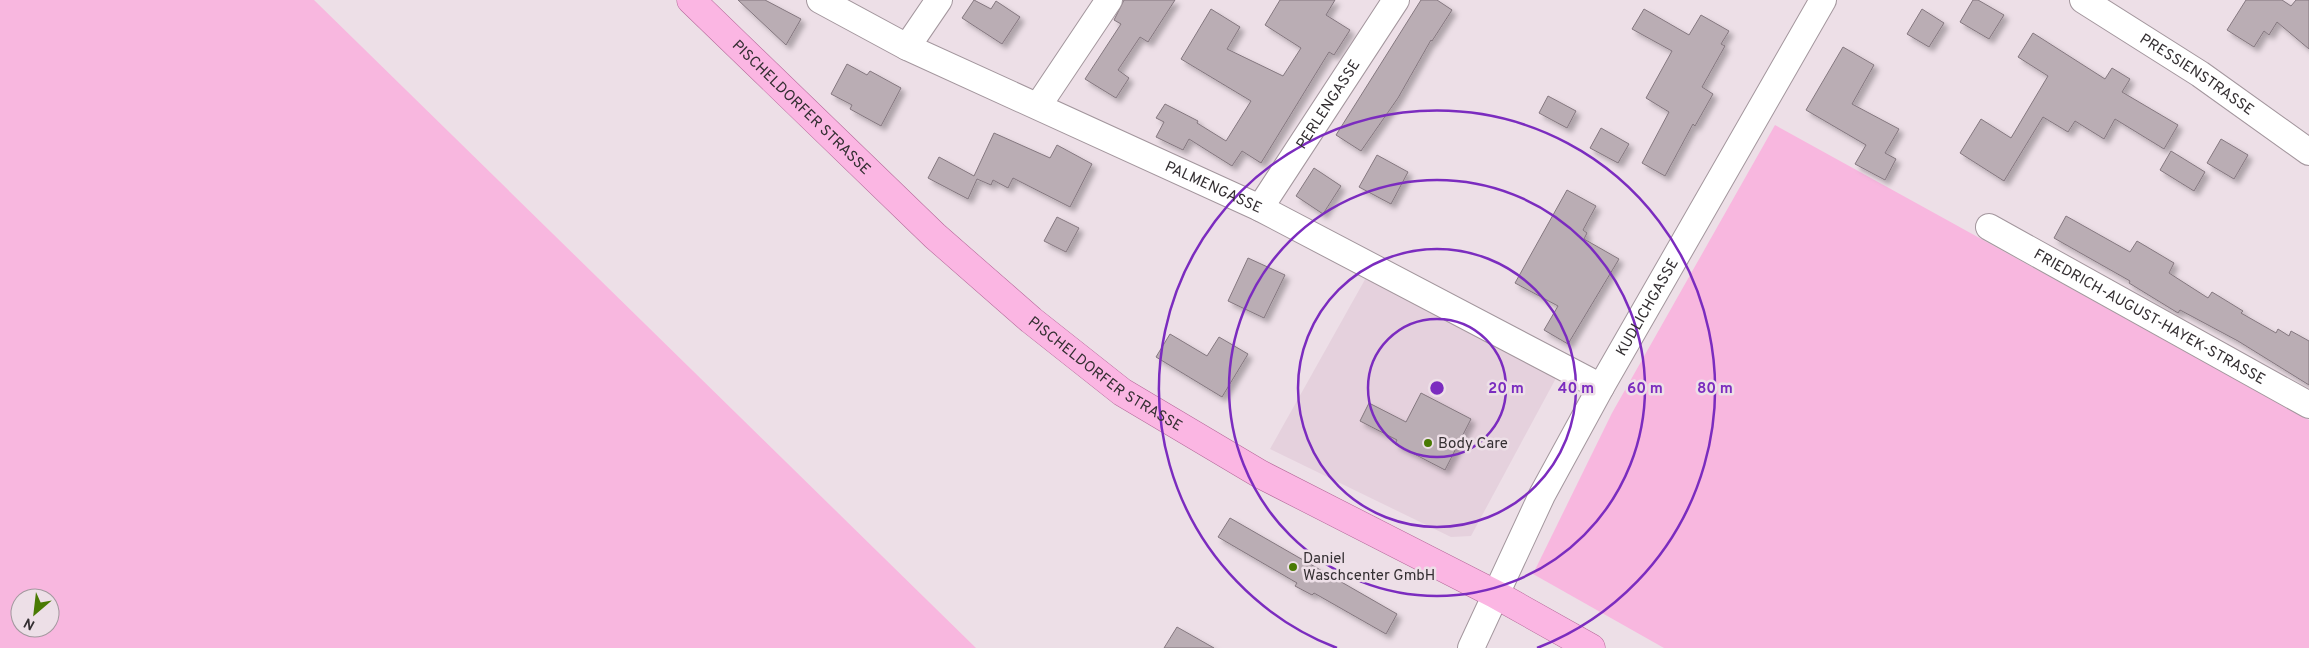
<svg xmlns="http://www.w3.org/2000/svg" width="2309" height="648" viewBox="0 0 2309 648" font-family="Overpass,sans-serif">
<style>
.built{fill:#e5d1dd}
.green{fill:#f8b7df;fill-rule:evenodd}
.building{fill:#baadb4;stroke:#84777f;filter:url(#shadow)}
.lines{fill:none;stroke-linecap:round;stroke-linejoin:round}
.minor-casing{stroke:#a3969d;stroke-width:28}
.major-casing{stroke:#b46899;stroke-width:29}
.minor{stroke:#fff;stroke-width:26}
.major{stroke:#fbb6e3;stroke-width:28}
.ring{fill:none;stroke:#7b2cbf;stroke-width:2.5}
.poi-dot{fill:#497a03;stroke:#eddfe7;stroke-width:2}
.labels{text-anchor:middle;stroke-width:5;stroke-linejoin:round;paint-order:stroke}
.street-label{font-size:15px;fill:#342f32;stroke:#eddfe7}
.poi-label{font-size:15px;fill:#342f32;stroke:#eddfe7;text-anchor:start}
.centre{fill:#7b2cbf;stroke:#eddfe7;stroke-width:2.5}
.ring-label{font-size:15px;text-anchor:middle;font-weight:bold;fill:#7b2cbf;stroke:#eddfe7;stroke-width:5;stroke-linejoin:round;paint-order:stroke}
</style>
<defs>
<filter id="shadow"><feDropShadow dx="4.5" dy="4.5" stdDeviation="2.5" flood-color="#0004"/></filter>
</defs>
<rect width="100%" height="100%" fill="#eddfe7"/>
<!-- built -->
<polygon class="built" points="1372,267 1562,367 1471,536 1451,537 1270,449"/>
<!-- green -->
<g class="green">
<path d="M 0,0 L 314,0 L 976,648 L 0,648 ZM 20,598 L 50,598 L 50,628 L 20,628 Z"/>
<polygon points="1775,125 2309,420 2309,648 1664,648 1533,574 1612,413"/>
</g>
<!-- building -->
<g class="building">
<polygon points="738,0 765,0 801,19 786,45"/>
<polygon points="974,0 991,9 996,1 1020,17 1002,44 962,18"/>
<polygon points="1124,0 1175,0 1148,42 1140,37 1118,70 1129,78 1116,98 1085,79 1121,24 1114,20"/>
<polygon points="1280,0 1335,0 1326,15 1350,30 1334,55 1329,52 1261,163 1242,151 1232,166 1189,139 1183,150 1156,137 1164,122 1156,118 1165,104 1198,121 1197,123 1226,141 1251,101 1181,59 1211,9 1240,27 1227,49 1283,76 1301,48 1265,25"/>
<polygon points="1421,0 1437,0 1452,10 1432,41 1431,40 1398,98 1361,151 1336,135"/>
<polygon points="1973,0 1978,0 2004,15 1989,39 1960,22"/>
<polygon points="2246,0 2282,0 2291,6 2296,0 2309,0 2309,49 2277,22 2269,35 2264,31 2254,47 2227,30"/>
<polygon points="1644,9 1689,35 1701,15 1729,31 1721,44 1725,46 1702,87 1713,94 1695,126 1693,124 1665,176 1642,163 1669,112 1646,98 1672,51 1632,29"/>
<polygon points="1922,9 1944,23 1929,47 1907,34"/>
<polygon points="2033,33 2105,79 2112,68 2130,79 2122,92 2178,125 2164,149 2115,119 2104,139 2075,121 2068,132 2043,117 2004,181 1960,153 1981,119 2011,138 2048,76 2018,57"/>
<polygon points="1843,47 1874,65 1852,104 1899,129 1885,153 1896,159 1885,180 1855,164 1866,145 1806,110"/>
<polygon points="847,64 867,75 870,71 901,88 881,126 850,109 852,105 831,94"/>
<polygon points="1548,96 1576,111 1567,128 1539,113"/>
<polygon points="1601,128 1629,144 1618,163 1590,148"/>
<polygon points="994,133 1050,158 1057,145 1092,164 1070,207 1013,178 1008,188 993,180 991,185 977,179 968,199 928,178 939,157 974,176"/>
<polygon points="2221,139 2248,155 2234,179 2207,163"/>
<polygon points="2171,151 2205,172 2194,191 2160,170"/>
<polygon points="1377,155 1408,172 1391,204 1359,187"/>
<polygon points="1314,168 1341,186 1323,214 1296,196"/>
<polygon points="1567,190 1596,206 1583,230 1587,233 1584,239 1619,259 1568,344 1544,330 1558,306 1515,283"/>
<polygon points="2066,216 2130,252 2137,241 2174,263 2169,273 2208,298 2212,292 2243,311 2241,313 2276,333 2278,329 2289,336 2291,331 2309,341 2309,385 2238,341 2180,310 2178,313 2129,283 2130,281 2054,238"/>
<polygon points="1057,217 1079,228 1066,252 1044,241"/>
<polygon points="1248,258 1285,275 1264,318 1228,301"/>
<polygon points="1170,334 1207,356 1219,337 1248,354 1222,397 1156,357"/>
<polygon points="1421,393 1471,419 1445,470 1395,444 1397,440 1360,421 1369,403 1406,422"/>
<polygon points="1230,518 1397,614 1386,634 1314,593 1312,595 1295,586 1297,583 1218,537"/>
<polygon points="1177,627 1214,648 1164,648"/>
</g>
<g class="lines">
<!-- minor casing -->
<g class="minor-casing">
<g id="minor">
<path id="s1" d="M 820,0 L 907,47 L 1260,208 L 1601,387"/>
<path id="s2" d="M 2083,0 L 2200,74 L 2309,152"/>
<polyline points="907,47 939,0"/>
<polyline points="1038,106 1109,0"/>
<path id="s3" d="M 1260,208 L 1396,0"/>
<path id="s4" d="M 1989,227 L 2309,405"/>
<path id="s5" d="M 1471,648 L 1542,495 L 1601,387 L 1823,0"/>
</g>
</g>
<!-- major casing -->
<g class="major-casing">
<g id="major">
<path id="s6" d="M 691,0 L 935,236 L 1031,320 L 1122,392 L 1260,474 L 1495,594 L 1591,648"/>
</g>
</g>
<!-- minor -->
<use href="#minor" class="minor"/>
<!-- major -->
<use href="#major" class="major"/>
</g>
<!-- distance rings -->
<g class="ring">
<circle cx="1437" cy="388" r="69"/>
<circle cx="1437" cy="388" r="139"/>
<circle cx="1437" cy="388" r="208"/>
<path d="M1337 648A278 278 0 1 1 1537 648"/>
</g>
<!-- markers -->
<g class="poi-dot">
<circle cx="1428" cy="443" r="5"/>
<circle cx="1293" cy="567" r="5"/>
</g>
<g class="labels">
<!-- street labels -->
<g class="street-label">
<text dy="5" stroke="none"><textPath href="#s2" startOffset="136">PRESSIENSTRASSE</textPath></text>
<text dy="5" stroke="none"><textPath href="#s3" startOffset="124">PERLENGASSE</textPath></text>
<text dy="5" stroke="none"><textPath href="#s6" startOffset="154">PISCHELDORFER STRASSE</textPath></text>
<text dy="5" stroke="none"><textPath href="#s1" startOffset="436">PALMENGASSE</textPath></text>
<text dy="5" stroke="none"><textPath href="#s5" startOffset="384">KUDLICHGASSE</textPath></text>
<text dy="5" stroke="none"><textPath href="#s4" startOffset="184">FRIEDRICH-AUGUST-HAYEK-STRASSE</textPath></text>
<text dy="5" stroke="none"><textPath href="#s6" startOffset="559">PISCHELDORFER STRASSE</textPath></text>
</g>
<!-- poi labels -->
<g class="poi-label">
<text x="1438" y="448">Body Care</text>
<text x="1303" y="563">Daniel<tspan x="1303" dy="17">Waschcenter GmbH</tspan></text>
</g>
</g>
<circle cx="1437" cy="388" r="8" class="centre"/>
<g class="ring-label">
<text x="1506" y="393">20 m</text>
<text x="1576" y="393">40 m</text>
<text x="1645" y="393">60 m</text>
<text x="1715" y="393">80 m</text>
</g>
<!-- north arrow -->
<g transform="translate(35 613) rotate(208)"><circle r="24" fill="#eddfe7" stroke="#a3999f"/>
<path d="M0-4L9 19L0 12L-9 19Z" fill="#497a03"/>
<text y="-8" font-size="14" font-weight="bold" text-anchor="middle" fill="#342f32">N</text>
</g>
</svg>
